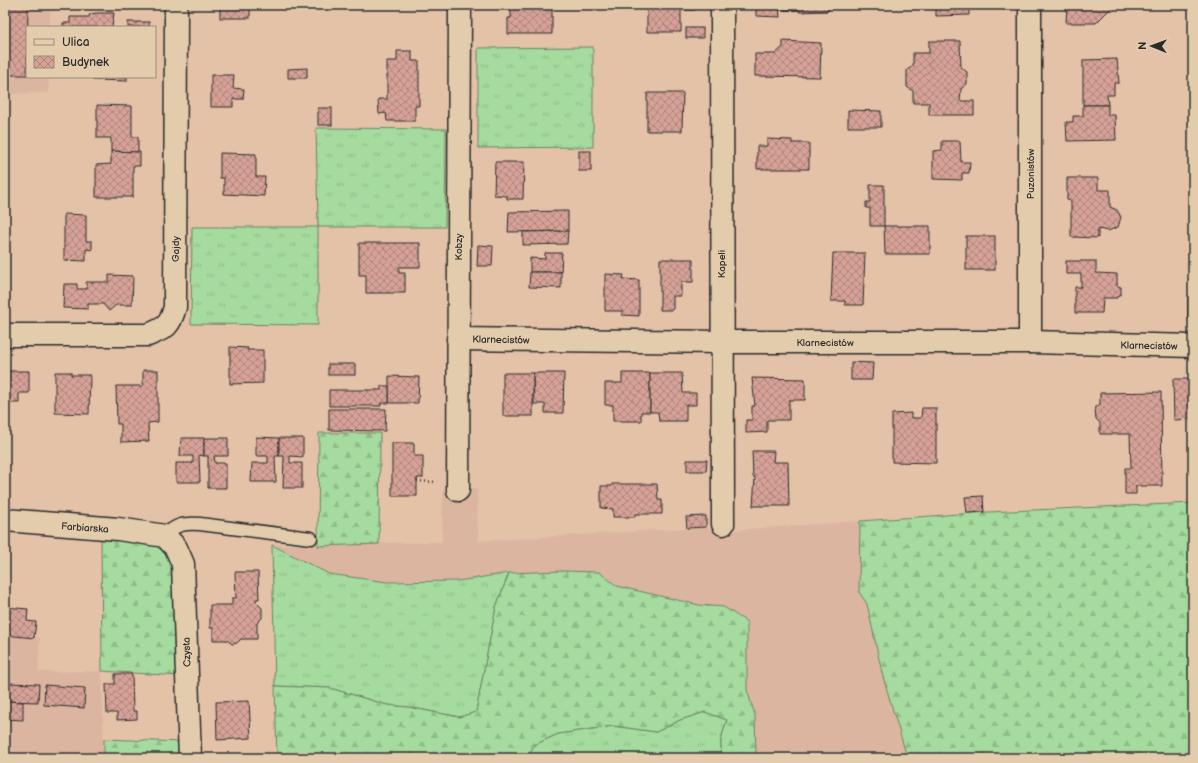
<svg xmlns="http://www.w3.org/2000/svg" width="1198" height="763" viewBox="0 0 1198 763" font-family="'Balsamiq Sans',sans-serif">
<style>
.built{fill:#dcb5a1}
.grass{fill:url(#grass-tufts);stroke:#688365}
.forest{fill:url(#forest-firs);stroke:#688365}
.building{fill:url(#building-cross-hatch);stroke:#2b2b2b}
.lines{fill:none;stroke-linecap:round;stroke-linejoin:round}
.service-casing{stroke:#2b2b2b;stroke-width:15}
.minor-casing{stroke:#2b2b2b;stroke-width:25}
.path{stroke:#2b2b2b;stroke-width:2.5;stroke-dasharray:1 3;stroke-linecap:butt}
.service{stroke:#e3ccac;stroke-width:12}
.minor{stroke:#e3ccac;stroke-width:22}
.labels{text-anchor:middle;stroke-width:3;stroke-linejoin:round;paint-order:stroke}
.street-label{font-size:10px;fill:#2b2b2b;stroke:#e3ccac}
</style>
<defs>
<pattern id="grass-tufts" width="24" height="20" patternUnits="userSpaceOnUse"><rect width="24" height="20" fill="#a5db9f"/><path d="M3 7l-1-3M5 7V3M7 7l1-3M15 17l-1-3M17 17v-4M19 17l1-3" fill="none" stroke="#8ebc89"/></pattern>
<pattern id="forest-firs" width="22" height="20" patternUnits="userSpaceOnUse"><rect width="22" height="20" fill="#a5db9f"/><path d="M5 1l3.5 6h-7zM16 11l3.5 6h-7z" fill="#8ebc89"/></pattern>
<pattern id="building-cross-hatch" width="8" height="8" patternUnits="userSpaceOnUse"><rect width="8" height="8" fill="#d6a297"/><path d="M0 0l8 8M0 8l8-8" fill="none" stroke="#ae847b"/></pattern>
</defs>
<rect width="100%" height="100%" fill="#e4c2a8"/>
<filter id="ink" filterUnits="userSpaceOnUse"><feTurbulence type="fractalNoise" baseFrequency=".025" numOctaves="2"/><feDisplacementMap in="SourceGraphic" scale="8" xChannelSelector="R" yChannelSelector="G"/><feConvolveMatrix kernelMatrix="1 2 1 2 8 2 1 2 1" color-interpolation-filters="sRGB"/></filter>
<g filter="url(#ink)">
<!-- built -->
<g class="built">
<polygon points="5,5 50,5 50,27 27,27 27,77 49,77 49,93 5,94"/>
<polygon points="477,488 478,541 706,527 712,529 736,530 860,521 859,591 867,604 883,677 909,758 756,758 755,715 747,690 747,623 724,607 699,605 617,586 599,572 509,573 458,581 387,582 329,574 272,545 442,542 443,490"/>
<polygon points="5,635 40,638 38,672 102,671 104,758 8,758 5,752"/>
</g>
<!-- grass -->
<g class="grass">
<polygon points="593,47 593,147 478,148 478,48"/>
<polygon points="316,128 446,129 445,227 318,227 318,325 191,324 192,227 318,227"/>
<polygon points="272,545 329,574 387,582 458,581 509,573 496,607 476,712 459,717 408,707 387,705 330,688 275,686"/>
<polygon points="705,712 727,720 721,739 721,758 527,758 534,745 558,734 613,726 656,732 680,720"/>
</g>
<!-- forest -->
<g class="forest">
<polygon points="319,433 380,433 379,544 318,546"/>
<polygon points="1193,503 1193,758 907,757 883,677 867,604 859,592 860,521 988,512"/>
<polygon points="101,537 148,541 165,552 176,567 180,676 102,671"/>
<polygon points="562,571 599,572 617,586 699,605 724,607 747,622 747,690 755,715 756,758 721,758 721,739 727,720 705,712 680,720 656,732 613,726 558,734 534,745 527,758 277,758 275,686 330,688 387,705 408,707 459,717 476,712 496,607 509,573"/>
<polygon points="104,739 182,742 183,758 104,758"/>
</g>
<!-- building -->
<g class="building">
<polygon points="5,5 28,5 27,75 5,75"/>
<rect x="220" y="5" width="30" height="13"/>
<polygon points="511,5 552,6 552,34 508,34 508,18 511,18"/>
<polygon points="647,5 696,5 695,10 681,10 681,32 647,32"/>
<polygon points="756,5 779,5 780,17 756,16"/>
<polygon points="784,5 828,5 828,11 799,12 800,10 784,10"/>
<polygon points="936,5 969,5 969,15 936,16"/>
<polygon points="1067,5 1114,5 1096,23 1066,23"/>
<polygon points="97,13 114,13 112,27 63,27 63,23 70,23 70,17 89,17 90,14"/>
<rect x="128" y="22" width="21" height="5"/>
<rect x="686" y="28" width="17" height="10"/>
<polygon points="783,41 821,43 820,77 755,76 755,54 775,54 783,47"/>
<polygon points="929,41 960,41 961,67 967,72 967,84 961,89 960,101 974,101 974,115 929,115 929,103 913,103 913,91 907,87 907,70 913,66 913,53 929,53"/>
<polygon points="397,51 412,51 412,61 419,61 419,106 415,106 415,121 387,121 386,113 379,114 378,99 387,99 387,61 397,61"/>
<polygon points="1117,59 1119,83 1114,83 1114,95 1107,95 1108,105 1083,105 1083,60"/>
<polygon points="307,68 307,78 288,78 288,69"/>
<polygon points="211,75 234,75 233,88 244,89 243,99 233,99 233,107 211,107"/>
<polygon points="93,77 127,77 127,81 93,80"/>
<rect x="1192" y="81" width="1" height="27"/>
<polygon points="647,93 683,93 682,131 647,131"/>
<polygon points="97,105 132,106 132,137 138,137 138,152 111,151 111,138 97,138"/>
<polygon points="1083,105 1108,105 1108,115 1115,115 1116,140 1067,141 1066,122 1073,122 1073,116 1083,116"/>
<rect x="318" y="108" width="14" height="17"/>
<polygon points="848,110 881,111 881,127 848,127"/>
<polygon points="767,139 792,140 792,143 809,143 809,169 757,169 757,146 767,146"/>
<polygon points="942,141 960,141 961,162 970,162 969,173 962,173 962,180 933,179 933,151 942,150"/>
<polygon points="111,151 140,152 140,166 133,166 133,197 96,197 96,165 111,164"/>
<rect x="579" y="151" width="12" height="20"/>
<polygon points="220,153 256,154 256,177 265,177 264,196 224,194 224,178 220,178"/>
<polygon points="495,162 524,162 523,199 507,199 507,196 494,195"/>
<polygon points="1067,178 1098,178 1098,190 1110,190 1110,207 1117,210 1121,217 1118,227 1108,231 1098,229 1098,238 1071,237 1071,201 1067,200"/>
<rect x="5" y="182" width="4" height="14"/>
<polygon points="870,185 884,185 884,226 870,226 870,208 866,208 866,202 870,202"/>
<polygon points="568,211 568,231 508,232 509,212"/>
<polygon points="64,214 86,215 86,241 92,241 92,250 86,249 86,261 64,260"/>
<polygon points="884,226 930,226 930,254 885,254"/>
<polygon points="568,231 567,244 523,245 523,232"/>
<rect x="966" y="236" width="29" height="34"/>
<polygon points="359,243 420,243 420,267 399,267 399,273 405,273 405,293 366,293 366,275 359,275"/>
<polygon points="478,245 493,246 492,266 477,266"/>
<polygon points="545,253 562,253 561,272 530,272 530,258 545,259"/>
<polygon points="833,253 865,253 863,305 845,305 845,301 831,301"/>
<rect x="5" y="254" width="1" height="20"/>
<polygon points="660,259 693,259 693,282 681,282 681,296 673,296 673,310 660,310"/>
<polygon points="1066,261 1096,261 1096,273 1117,274 1117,286 1121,287 1121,294 1117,296 1117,298 1103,298 1102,313 1075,313 1075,287 1081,287 1081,274 1066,274"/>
<polygon points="530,272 561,272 561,288 529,287"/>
<polygon points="605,274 624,275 623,279 639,280 639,316 622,315 622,311 605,311"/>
<polygon points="109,275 133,276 132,305 116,305 109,311 103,304 88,304 88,309 63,308 64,284 77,284 77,289 87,289 86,282 109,282"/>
<rect x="1188" y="298" width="5" height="20"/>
<polygon points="230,347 248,348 247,350 263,350 263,383 230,384"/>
<polygon points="851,362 873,363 872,380 851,380"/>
<rect x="328" y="364" width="27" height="11"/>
<polygon points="143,370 158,370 158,422 148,423 149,441 121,442 121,424 117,424 116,386 143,386"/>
<polygon points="5,371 29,371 29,393 19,393 19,403 5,403"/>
<polygon points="55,372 71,372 71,375 90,375 89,414 55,413"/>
<rect x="503" y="373" width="30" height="43"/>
<polygon points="533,373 564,373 563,413 545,413 545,404 534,404"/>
<polygon points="622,373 650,373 650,412 641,412 641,421 613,421 613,405 605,405 605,383 622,383"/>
<polygon points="650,373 682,373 683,393 696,393 696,405 686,405 686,421 659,421 658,412 650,412"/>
<polygon points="389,376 419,377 418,403 389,403"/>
<polygon points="752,378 805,379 805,400 789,400 789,420 767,420 767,432 746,433 746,420 752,420 752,406 755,406"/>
<polygon points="1173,379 1193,379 1193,419 1174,420"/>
<polygon points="381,386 389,386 389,403 381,403 381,406 329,406 329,390 381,390"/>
<polygon points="1161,392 1162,486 1136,486 1136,494 1125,494 1125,468 1131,468 1130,434 1100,434 1100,423 1096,419 1095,408 1100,404 1100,393"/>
<polygon points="922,408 936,408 936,463 892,462 892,414 911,413 911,418 921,418"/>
<polygon points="329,409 386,409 385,431 329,430"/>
<polygon points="256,437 279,438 279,456 275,456 276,482 251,482 252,463 268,463 268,456 256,456"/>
<polygon points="181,438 204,438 204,456 199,455 200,482 176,482 176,463 193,463 193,456 180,456"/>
<polygon points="204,438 228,438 228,456 214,456 215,463 226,463 226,488 208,488 208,456 204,456"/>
<polygon points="279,438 303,438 303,457 290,456 290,463 302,463 302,488 283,488 284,456 279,456"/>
<polygon points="392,443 414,443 414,456 423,456 423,478 417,478 417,496 392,496"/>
<polygon points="752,451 774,451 773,462 788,462 789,506 753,506 755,477 753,477"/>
<polygon points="687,460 707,460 706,471 687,471"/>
<polygon points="612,484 657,484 658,500 662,500 662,514 635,514 635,517 613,517 613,509 601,508 601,486 612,486"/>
<polygon points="983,496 984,512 967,513 965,497"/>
<polygon points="706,516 706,527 687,528 686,517"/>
<polygon points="235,572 258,572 259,599 256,599 256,602 262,608 262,618 257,623 257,639 241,639 237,643 232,644 227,640 213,640 213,628 210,628 210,605 232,605 232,598 236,598"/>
<polygon points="5,607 28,609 27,621 36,622 34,638 5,635"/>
<polygon points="115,674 132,674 133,711 137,711 137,719 117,720 117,713 107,713 106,684 115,684"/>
<polygon points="5,683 39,684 38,702 5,701"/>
<polygon points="45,685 85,688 84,708 44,705"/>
<polygon points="5,701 23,702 23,720 5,719"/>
<polygon points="249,701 251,738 217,740 216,702"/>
</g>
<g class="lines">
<!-- service casing -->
<g class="service-casing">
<path id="service" d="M 165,536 C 175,524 185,523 200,524 L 311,538"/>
</g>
<!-- minor casing -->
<g class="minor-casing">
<g id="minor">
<polyline points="722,5 723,524"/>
<polyline points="1030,5 1030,342"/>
<path d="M 5,335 L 148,335 C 166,328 170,326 175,307 L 176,5"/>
<polyline points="458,339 722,342 1030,342 1193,346"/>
<polyline points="458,490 460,5"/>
<polyline points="5,520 118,529 165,536 176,548 183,564 190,758"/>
</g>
</g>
<!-- path -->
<polyline class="path" points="417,481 437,482"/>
<!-- service -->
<use href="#service" class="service"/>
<!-- minor -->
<use href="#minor" class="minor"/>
</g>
</g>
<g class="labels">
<!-- street labels -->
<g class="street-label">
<text transform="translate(1030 174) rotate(-90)" y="4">Puzonistów</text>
<text transform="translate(458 247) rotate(-90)" y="4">Kobzy</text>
<text transform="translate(175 249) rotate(-90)" y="4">Gajdy</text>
<text transform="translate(721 264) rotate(-90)" y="4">Kapeli</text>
<text transform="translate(501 339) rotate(1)" y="4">Klarnecistów</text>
<text x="825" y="346">Klarnecistów</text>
<text transform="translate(1149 345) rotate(1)" y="4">Klarnecistów</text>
<text transform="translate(85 527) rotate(4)" y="4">Farbiarska</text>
<text transform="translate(186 652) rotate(-92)" y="4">Czysta</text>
</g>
</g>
<!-- margin -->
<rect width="1198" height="763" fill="none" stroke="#e3ccac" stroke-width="20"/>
<rect x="10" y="10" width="1178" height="743" fill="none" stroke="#2b2b2b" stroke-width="1.5" filter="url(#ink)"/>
<!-- legend -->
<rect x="26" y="26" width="130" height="52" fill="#e3ccac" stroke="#998c78"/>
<rect x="34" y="39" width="20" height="6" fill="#e3ccac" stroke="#998c78"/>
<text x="62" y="46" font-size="12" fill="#2b2b2b">Ulica</text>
<rect x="34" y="56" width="20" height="12" fill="url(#building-cross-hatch)" stroke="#998c78"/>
<text x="62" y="66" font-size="12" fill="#2b2b2b">Budynek</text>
<!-- north arrow -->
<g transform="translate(1152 46) rotate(271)" stroke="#e3ccac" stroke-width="3" paint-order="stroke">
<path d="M0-3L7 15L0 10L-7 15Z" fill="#2b2b2b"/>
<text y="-6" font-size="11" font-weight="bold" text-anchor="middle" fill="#2b2b2b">N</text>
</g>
</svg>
